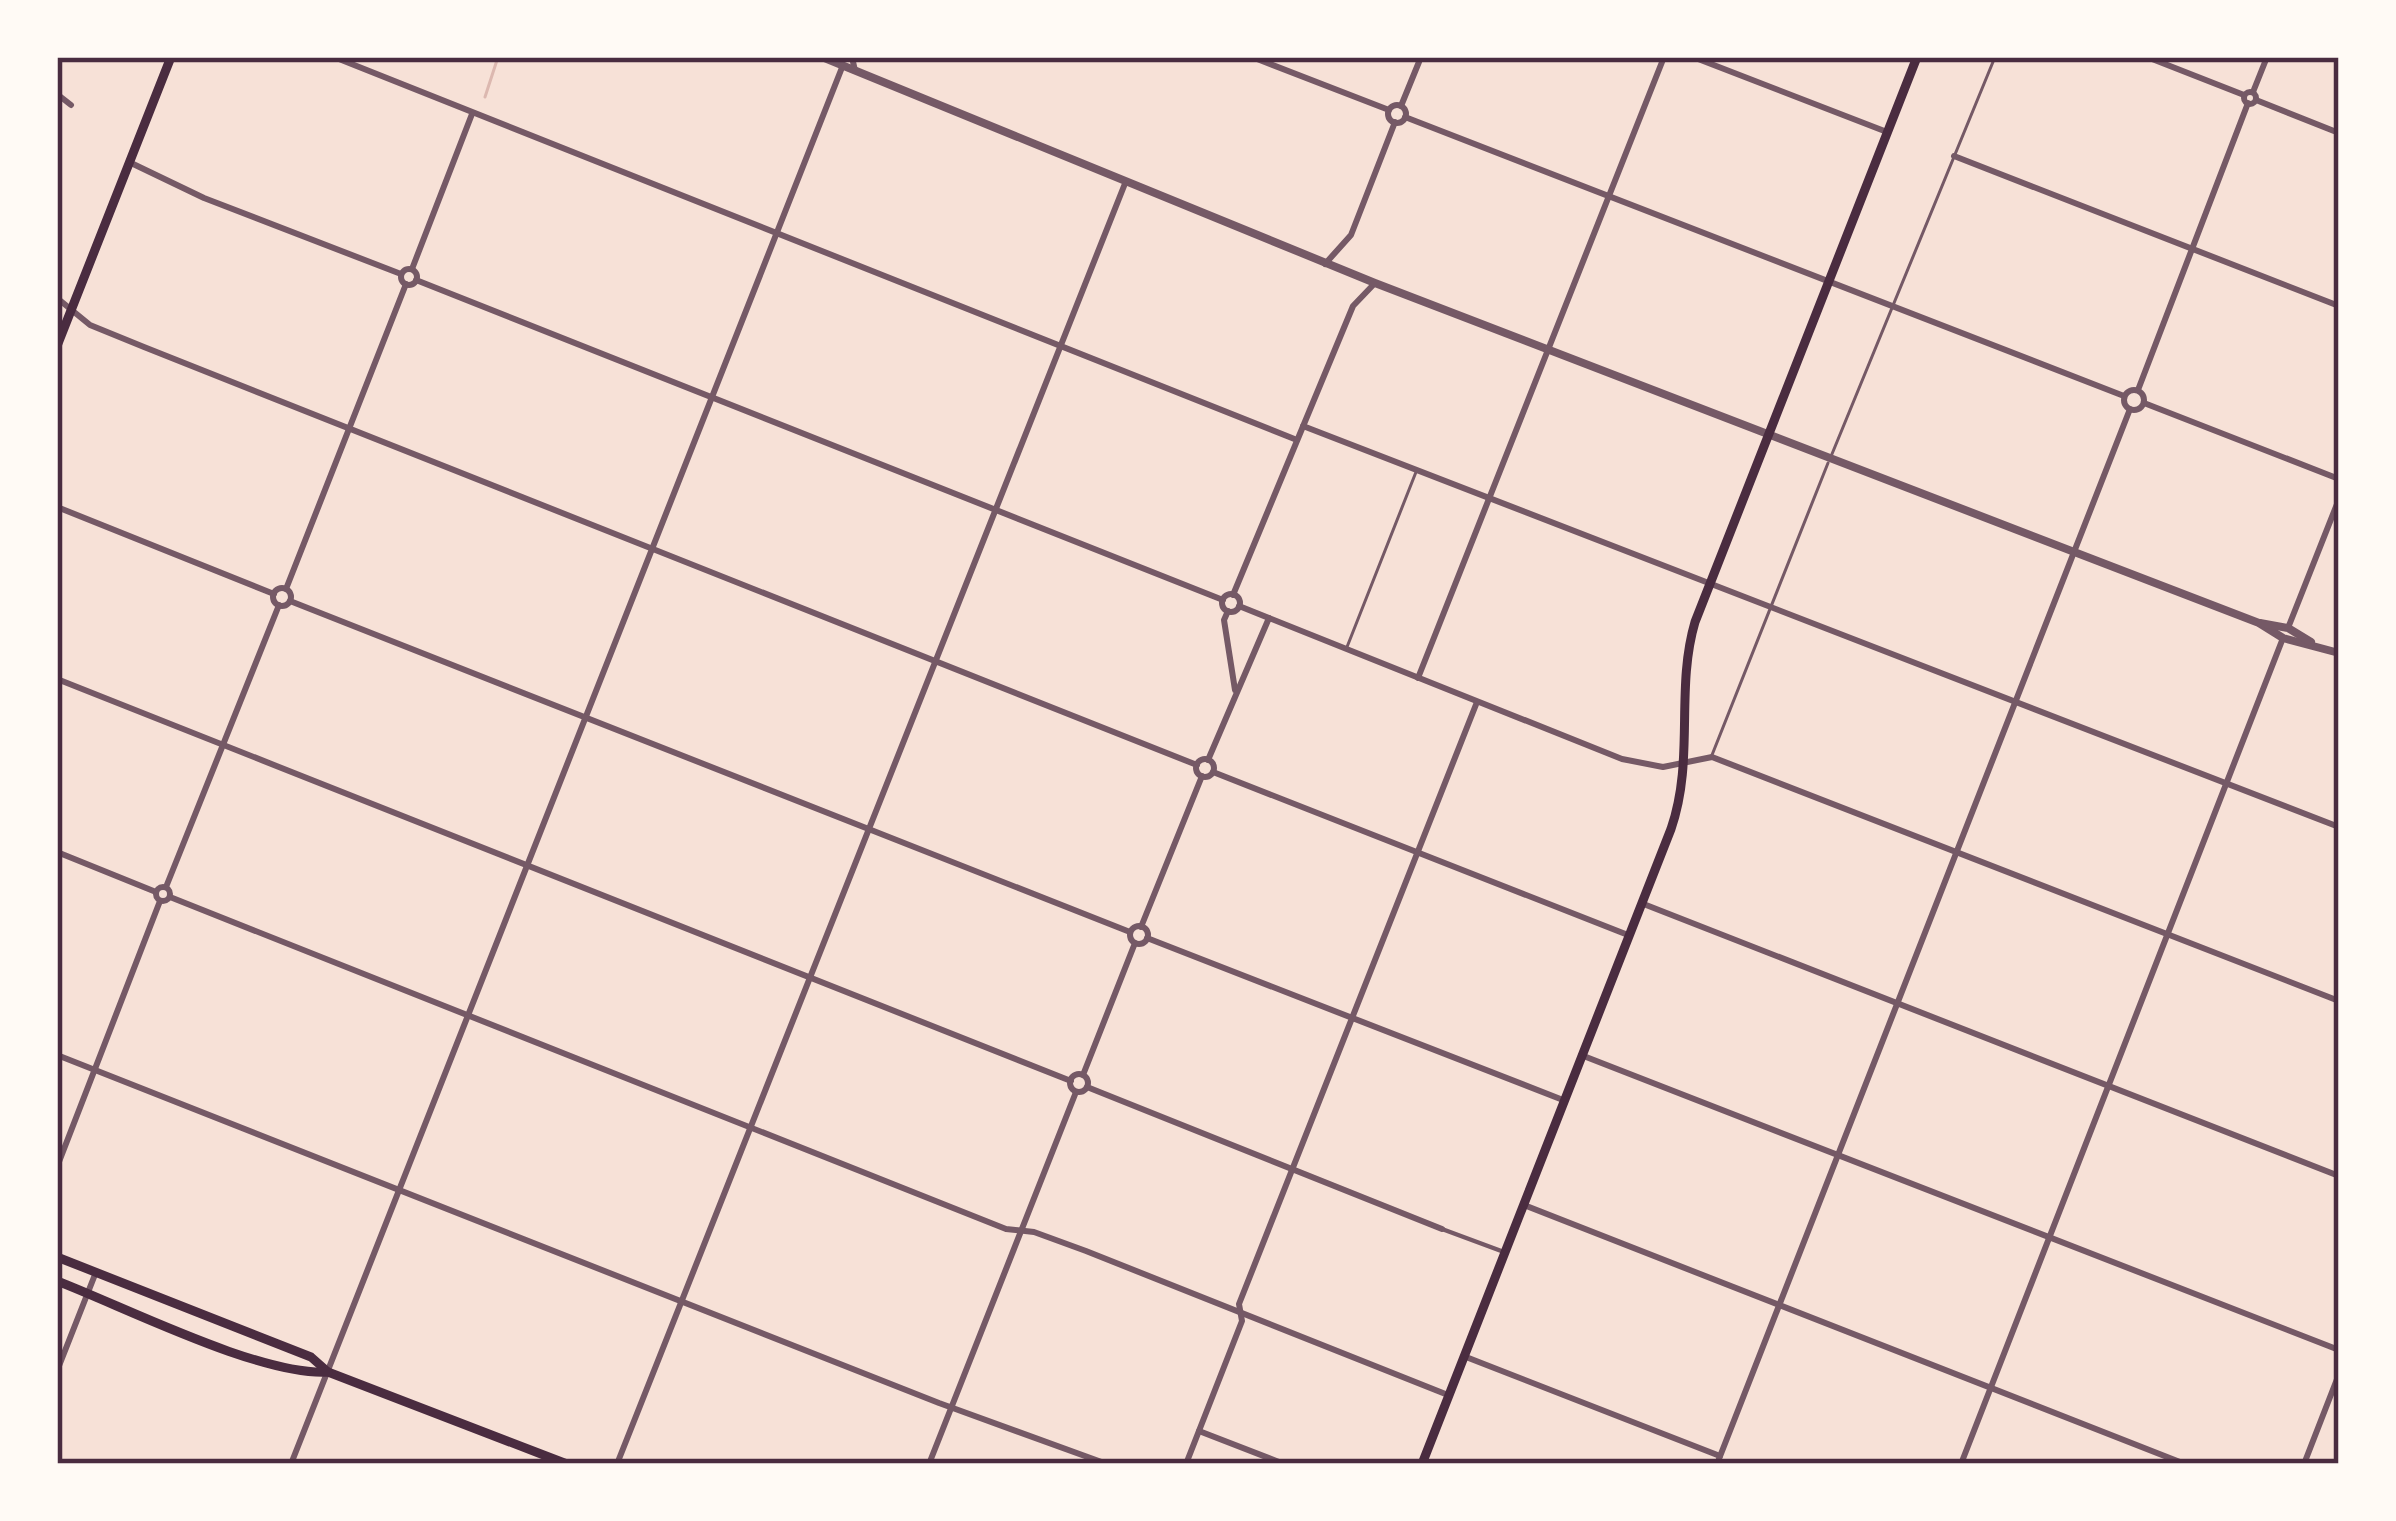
<svg xmlns="http://www.w3.org/2000/svg" width="2396" height="1521" viewBox="0 0 2396 1521" font-family="'Titillium Web',sans-serif">
<style>
.lines{fill:none;stroke-linecap:round;stroke-linejoin:round}
.stream{stroke:#dcb8b0;stroke-width:3}
.service{stroke:#755966;stroke-width:3}
.pedestrian{stroke:#755966;stroke-width:4.5}
.minor{stroke:#755966;stroke-width:6}
.tertiary{stroke:#755966;stroke-width:8}
.secondary{stroke:#4a2c40;stroke-width:9}
.neatline{fill:none;stroke:#4a2c40;stroke-width:4.5}
</style>
<rect width="100%" height="100%" fill="#f7e1d7"/>
<g class="lines">
<!-- stream -->
<polyline class="stream" points="485,97 498,57"/>
<!-- service -->
<g class="service">
<polyline points="1832,454 1995,57"/>
<polyline points="1347,647 1416,472"/>
<polyline points="1712,755 1828,463"/>
</g>
<!-- pedestrian -->
<polyline class="pedestrian" points="1442,1229 1504,1252"/>
<!-- minor -->
<g class="minor">
<polyline points="334,57 1297,440"/>
<polyline points="852,57 855,71"/>
<polyline points="1252,57 1389,110"/>
<polyline points="1693,57 1887,132"/>
<polyline points="2147,57 2244,95"/>
<polyline points="57,61 58,57"/>
<circle cx="2250" cy="98" r="6"/>
<polyline points="2253,92 2267,57"/>
<polyline points="57,94 71,105"/>
<polyline points="2256,100 2339,133"/>
<circle cx="1397" cy="114" r="9"/>
<polyline points="1401,106 1421,57"/>
<polyline points="1405,117 2124,396"/>
<polyline points="1954,156 2339,306"/>
<polyline points="129,162 204,198 401,274"/>
<polyline points="1325,264 1351,235 1395,122"/>
<circle cx="409" cy="277" r="8"/>
<polyline points="412,269 472,114"/>
<polyline points="416,280 1223,600"/>
<polyline points="57,298 90,325 144,347 1197,765"/>
<circle cx="2134" cy="400" r="10"/>
<polyline points="2138,390 2248,103"/>
<polyline points="2144,403 2339,479"/>
<polyline points="1303,426 2339,827"/>
<polyline points="57,507 274,594"/>
<circle cx="282" cy="597" r="9"/>
<polyline points="286,589 406,284"/>
<circle cx="1231" cy="603" r="9"/>
<polyline points="1233,595 1353,306 1375,283"/>
<polyline points="290,601 1130,932"/>
<polyline points="1239,606 1622,759 1663,767 1712,757 2339,1001"/>
<polyline points="1228,611 1224,620 1235,690"/>
<polyline points="2288,628 2339,499"/>
<polyline points="1418,678 1664,57"/>
<polyline points="57,679 1071,1081"/>
<circle cx="1205" cy="768" r="9"/>
<polyline points="1208,760 1269,618"/>
<polyline points="1213,772 1628,935"/>
<polyline points="57,852 156,892"/>
<circle cx="163" cy="894" r="7"/>
<polyline points="166,887 279,605"/>
<polyline points="170,897 1006,1229 1034,1232 1086,1251 1448,1395"/>
<polyline points="1641,903 2339,1176"/>
<circle cx="1139" cy="935" r="9"/>
<polyline points="1141,927 1202,776"/>
<polyline points="1147,938 1563,1100"/>
<polyline points="57,1055 939,1403 1107,1464"/>
<polyline points="1581,1055 2339,1350"/>
<circle cx="1079" cy="1083" r="9"/>
<polyline points="1083,1075 1135,943"/>
<polyline points="1087,1087 1442,1229"/>
<polyline points="57,1167 160,901"/>
<polyline points="1524,1205 2185,1464"/>
<polyline points="1466,1357 1720,1456"/>
<polyline points="57,1371 96,1272"/>
<polyline points="1199,1431 1284,1464"/>
<polyline points="291,1464 843,65"/>
<polyline points="617,1464 1126,181"/>
<polyline points="929,1464 1076,1092"/>
<polyline points="1186,1464 1242,1321 1239,1304 1477,702"/>
<polyline points="1717,1464 2130,409"/>
<polyline points="1961,1464 2283,638"/>
<polyline points="2304,1464 2339,1374"/>
</g>
<!-- tertiary -->
<g class="tertiary">
<polyline points="822,57 1375,283 2259,623 2283,638 2339,653"/>
<polyline points="2260,623 2288,628 2311,642"/>
</g>
<!-- secondary -->
<g class="secondary">
<polyline points="57,346 171,57"/>
<polyline points="57,1257 311,1357 328,1372 567,1464"/>
<path d="M 57,1281 C 125,1307 260,1376 328,1372"/>
<path d="M 1422,1464 L 1671,829 C 1695,760 1675,690 1695,622 L 1917,57"/>
</g>
</g>
<!-- border -->
<rect width="2396" height="1521" fill="none" stroke="#fffaf5" stroke-width="120"/>
<rect x="60" y="60" width="2276" height="1401" class="neatline"/>
</svg>
